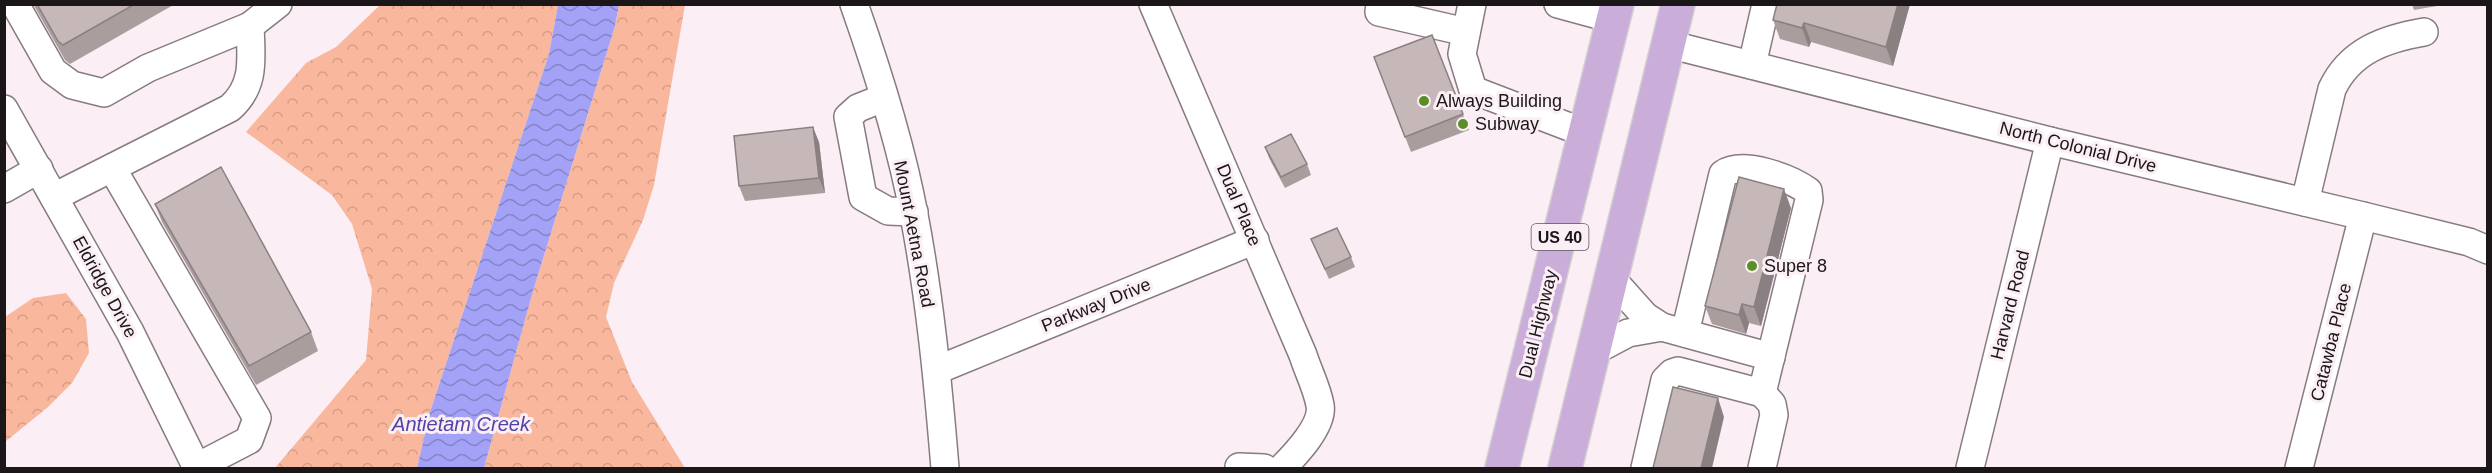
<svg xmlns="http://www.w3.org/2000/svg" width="2492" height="473" viewBox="0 0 2492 473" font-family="Arial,sans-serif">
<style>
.forest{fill:url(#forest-crowns)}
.water{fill:url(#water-waves)}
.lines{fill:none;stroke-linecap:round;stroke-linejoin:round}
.minor-casing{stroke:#877b82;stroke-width:30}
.major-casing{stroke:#d1d1d1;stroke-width:36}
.minor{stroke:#fff;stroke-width:27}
.major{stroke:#cbadda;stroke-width:33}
.wall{fill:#aa9d9e}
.shaded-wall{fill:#8b8081}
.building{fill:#c6b7b8;stroke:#8b8081;stroke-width:1.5}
.poi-dot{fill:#5a8f28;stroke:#fbeef5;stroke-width:2}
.labels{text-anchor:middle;stroke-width:6;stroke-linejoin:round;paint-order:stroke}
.shield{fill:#fbeef5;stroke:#5e585b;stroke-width:1.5}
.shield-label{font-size:16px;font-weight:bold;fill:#1b1719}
.poi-label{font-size:18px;fill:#1b1719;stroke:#fbeef5;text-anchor:start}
.street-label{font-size:18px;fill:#1b1719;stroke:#fbeef5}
.water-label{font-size:20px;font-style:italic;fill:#5045a7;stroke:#fbeef5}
</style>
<defs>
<pattern id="forest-crowns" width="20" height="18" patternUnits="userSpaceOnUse" patternTransform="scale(1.5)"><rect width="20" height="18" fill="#f9b89d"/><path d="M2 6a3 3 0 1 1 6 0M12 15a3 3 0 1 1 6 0" fill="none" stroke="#d59d87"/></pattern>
<pattern id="water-waves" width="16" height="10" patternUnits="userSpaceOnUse" patternTransform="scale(1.5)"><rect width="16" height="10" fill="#a3a2f7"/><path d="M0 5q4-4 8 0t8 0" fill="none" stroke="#8483c7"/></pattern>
</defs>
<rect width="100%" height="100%" fill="#fbeef5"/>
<!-- forest -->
<g class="forest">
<polygon points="380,5 558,5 549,54 430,412 417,468 275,468 366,360 372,289 352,224 332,195 246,132 306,63 336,47"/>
<polygon points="619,5 685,5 654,185 643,220 614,283 606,317 632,382 685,468 484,468 533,291 615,26"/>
<polygon points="66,293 86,319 89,353 72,383 48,407 5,442 5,317 33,298"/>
</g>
<!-- water -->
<polygon class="water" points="558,5 619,5 615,26 533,291 484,468 417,468 430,412 549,54"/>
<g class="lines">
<!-- minor casing -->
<g class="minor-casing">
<g id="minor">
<polyline points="15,4 53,71 72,85 104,93 148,68 250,26 278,4"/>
<path d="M 854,4 C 878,72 901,144 914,215 C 930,299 938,383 945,468"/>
<path d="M 1153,4 L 1303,355 C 1308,371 1317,388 1320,405 C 1324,425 1295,455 1282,468"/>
<polyline points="1380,4 1379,12 1466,32"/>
<polyline points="1472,4 1462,54 1473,90 1585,133"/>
<polyline points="1558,4 1613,19"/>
<polyline points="1668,44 2050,141 2363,216 2469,242 2488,250"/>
<polyline points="1752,65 1766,4"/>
<polyline points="883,98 858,108 848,117 863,197 888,211 914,212"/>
<polyline points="4,109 130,332 197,468"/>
<polyline points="112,168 257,418 249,440 197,467"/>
<polyline points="4,189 39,169"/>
<path d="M 54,197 L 230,108 C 256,85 251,58 250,26"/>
<path d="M 2305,202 L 2332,89 C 2350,51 2384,39 2424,32"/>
<polyline points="1611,278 1645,316 1662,327 1771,357"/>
<path d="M 1685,333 L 1723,174 C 1743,160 1790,178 1808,191 L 1809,200 L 1762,393"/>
<polyline points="1594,351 1628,333 1662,327"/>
<polyline points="937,370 1255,240"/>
<polyline points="1239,467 1264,468"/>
<polyline points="1645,468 1665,380 1672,373 1678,371 1762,393 1772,404 1774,415 1762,468"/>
<polyline points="1970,468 2050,141"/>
<polyline points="2299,468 2363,216"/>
</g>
</g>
<!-- major casing -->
<g class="major-casing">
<g id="major">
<polyline points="1502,468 1617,4"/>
<polyline points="1565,468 1678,4"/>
</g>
</g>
<!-- minor -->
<use href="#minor" class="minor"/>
<!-- major -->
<use href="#major" class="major"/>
</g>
<!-- wall -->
<g class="wall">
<polygon points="33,4 175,4 70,64 65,60"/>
<polygon points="1910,4 1893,66 1811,42 1809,47 1780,39 1773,20"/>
<polygon points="2412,4 2437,4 2437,6 2414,10"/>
<polygon points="1432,35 1469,130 1411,152 1374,57"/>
<polygon points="819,142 825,193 745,201 739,186"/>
<polygon points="1265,147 1307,164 1311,175 1285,188 1269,158"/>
<polygon points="155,204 311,332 318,351 256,385 162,222"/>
<polygon points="1791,208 1761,326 1749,323 1746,334 1712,324 1705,306"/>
<polygon points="1311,239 1351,257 1355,267 1329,279"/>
</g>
<!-- shaded-wall -->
<g class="shaded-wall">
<polygon points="1898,4 1910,4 1893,66 1886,47"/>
<polygon points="1804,23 1811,42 1809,47 1802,28"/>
<polygon points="813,127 819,142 825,193 819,178"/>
<polygon points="1784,189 1791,208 1761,326 1754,307"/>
<polygon points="1742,304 1749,323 1746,334 1739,315"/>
<polygon points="1718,398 1724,417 1712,468 1701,468"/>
</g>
<!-- building -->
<g class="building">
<polygon points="37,4 135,4 63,45 58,41"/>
<polygon points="1777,4 1898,4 1886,47 1804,23 1802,28 1773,20"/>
<polygon points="1432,35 1463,114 1405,137 1374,57"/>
<polygon points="813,127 819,178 739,186 734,136"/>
<polygon points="1291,134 1307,164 1281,177 1265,147"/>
<polygon points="221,167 311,332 249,366 155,204"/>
<polygon points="1739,177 1784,189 1754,307 1742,304 1739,315 1705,306"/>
<polygon points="1337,228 1351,257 1325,269 1311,239"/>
<polygon points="1673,387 1718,398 1701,468 1653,468"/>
</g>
<!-- markers -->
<g class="poi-dot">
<circle cx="1424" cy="101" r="6"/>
<circle cx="1463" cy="124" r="6"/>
<circle cx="1752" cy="266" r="6"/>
</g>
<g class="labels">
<!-- shield labels -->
<rect class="shield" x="1531.5" y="224" width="57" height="26" rx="4.5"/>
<g class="shield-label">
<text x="1560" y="243">US 40</text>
</g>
<!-- poi labels -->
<g class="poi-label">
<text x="1436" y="107">Always Building</text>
<text x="1475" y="130">Subway</text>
<text x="1764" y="272">Super 8</text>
</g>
<!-- street labels -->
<g class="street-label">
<text transform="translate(2078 147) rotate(14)" y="6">North Colonial Drive</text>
<text transform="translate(1239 205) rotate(67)" y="6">Dual Place</text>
<text transform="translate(914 234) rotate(79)" y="6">Mount Aetna Road</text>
<text transform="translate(105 287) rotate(61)" y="6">Eldridge Drive</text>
<text transform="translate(1096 305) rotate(-22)" y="6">Parkway Drive</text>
<text transform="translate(2010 305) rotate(-76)" y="6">Harvard Road</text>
<text transform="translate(1538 324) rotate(-76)" y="6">Dual Highway</text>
<text transform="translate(2331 342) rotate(-76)" y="6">Catawba Place</text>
</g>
<!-- water labels -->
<g class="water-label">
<text x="461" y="431">Antietam Creek</text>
</g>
</g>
<!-- border -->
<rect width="2492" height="473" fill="none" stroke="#1b1719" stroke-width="12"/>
</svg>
